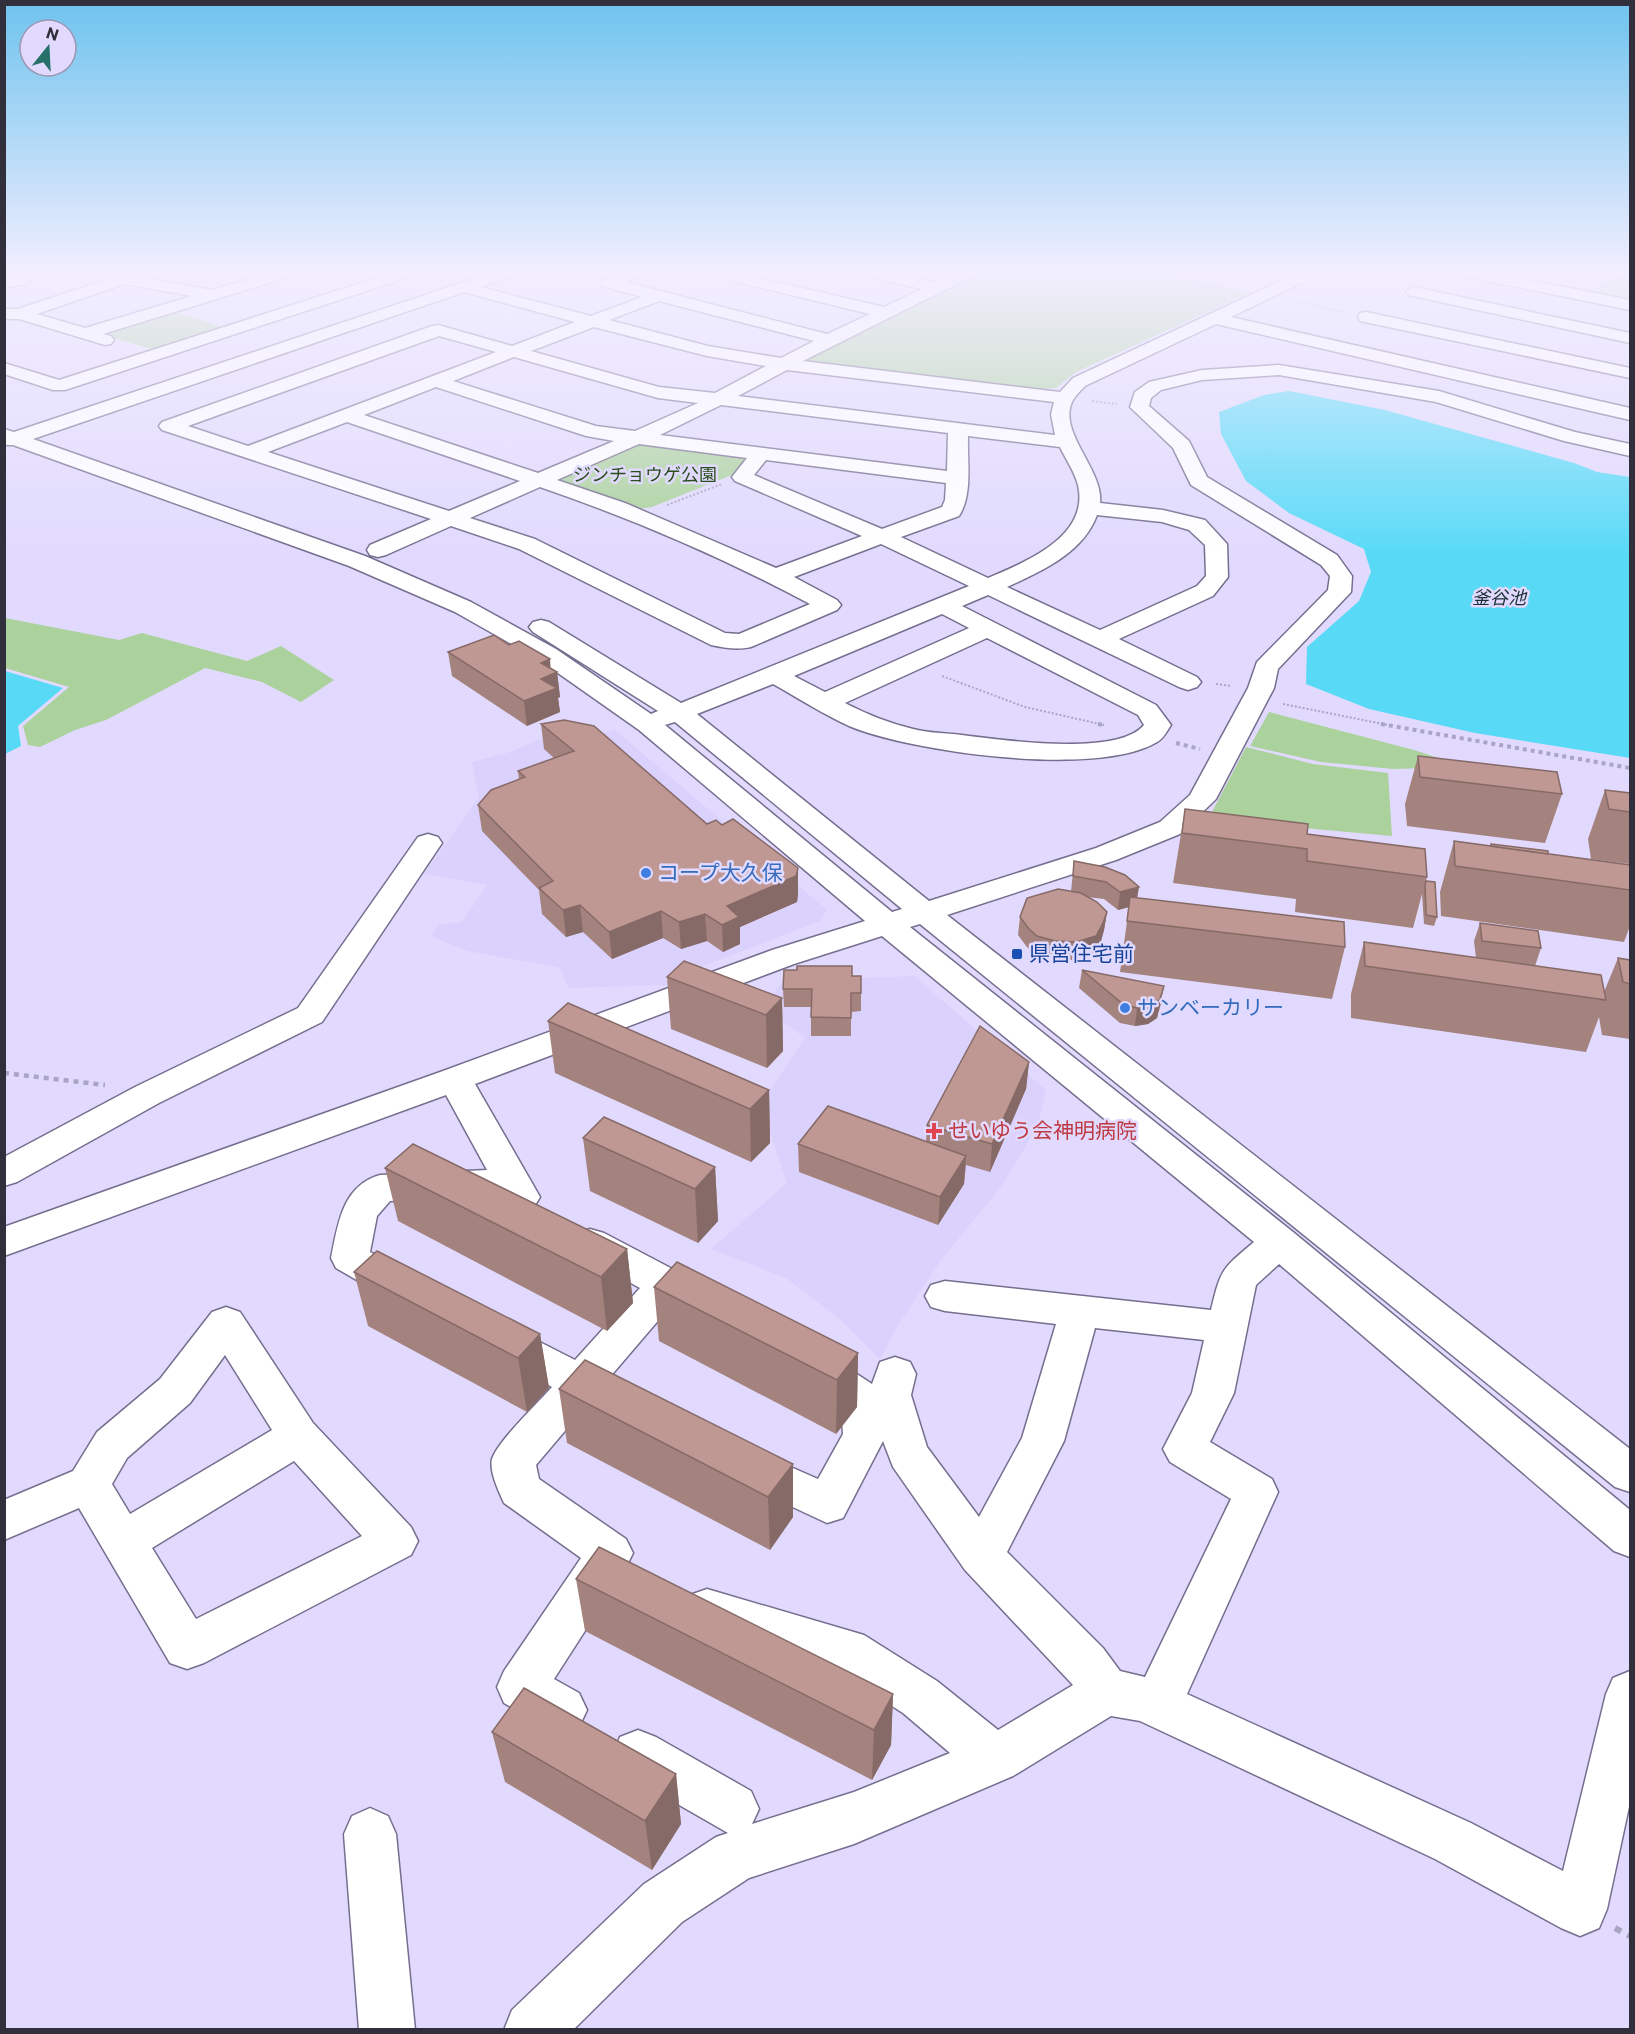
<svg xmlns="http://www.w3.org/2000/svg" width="1635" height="2034" viewBox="0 0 1635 2034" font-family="Commissioner,'Noto Sans JP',sans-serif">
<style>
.built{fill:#dad1fd}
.green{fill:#abd29c}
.water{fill:#58daf7}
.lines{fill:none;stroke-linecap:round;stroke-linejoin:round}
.minor-casing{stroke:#756e8e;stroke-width:3}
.path-far3{stroke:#aaa5c2;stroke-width:2;stroke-dasharray:2 2;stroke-linecap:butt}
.path-far2{stroke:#aaa5c2;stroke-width:4;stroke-dasharray:4 4;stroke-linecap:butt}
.path-far1{stroke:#aaa5c2;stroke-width:4.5;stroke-dasharray:5 5;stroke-linecap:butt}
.path{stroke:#aaa5c2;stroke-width:6;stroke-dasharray:7 7;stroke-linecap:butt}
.minor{fill:#fff;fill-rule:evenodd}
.wall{fill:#a4827e}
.shaded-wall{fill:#866a67}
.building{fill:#bf9793;stroke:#866a67;stroke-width:1.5}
.shop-dot{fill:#3f7fe0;stroke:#e1dafe;stroke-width:2}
.transit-dot{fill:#1a4fb4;stroke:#e1dafe;stroke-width:2}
.health-dot{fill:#e0444e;stroke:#e1dafe;stroke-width:2}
.labels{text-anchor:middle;stroke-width:5;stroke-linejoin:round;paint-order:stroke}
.far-park-label{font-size:18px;fill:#2a4d1a;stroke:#e1dafe}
.far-water-label{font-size:18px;font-style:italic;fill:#1a3035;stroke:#e1dafe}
.shop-label{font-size:21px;fill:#366cbe;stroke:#e1dafe;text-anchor:start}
.transit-label{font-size:21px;fill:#164399;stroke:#e1dafe;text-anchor:start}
.health-label{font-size:21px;fill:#be3a42;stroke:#e1dafe;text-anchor:start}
</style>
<rect width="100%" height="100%" fill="#e1dafe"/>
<!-- built -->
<g class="built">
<polygon points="1169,271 1296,271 1256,289"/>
<polygon points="615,730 827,910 820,921 680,975 669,985 569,988 559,967 467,951 431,936 439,925 462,922 487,885 424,874 479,798 472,762 510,752 550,735 596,736"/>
<polygon points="914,976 1046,1090 1038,1124 1019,1158 1000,1188 941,1260 897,1327 880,1359 841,1320 786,1278 711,1249 787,1183 763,1112 765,1098 805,1038 762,1005 784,981"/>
</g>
<!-- green -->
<g class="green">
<polygon points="985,271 1147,271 1249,293 1076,372 1056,388 1043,389 806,361 806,359 890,314 896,315"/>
<polygon points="1618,274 1630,276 1630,302 1590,294"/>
<polygon points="170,311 227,328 174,347 152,349 102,335 104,330"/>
<polygon points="638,443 753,457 737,473 652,507 639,509 555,480"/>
<polygon points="5,618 119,640 142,633 247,661 281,646 334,680 301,702 262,682 205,668 106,720 75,730 40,747 28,745 23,726 69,687 5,668"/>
<polygon points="1269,712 1414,750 1466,767 1393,769 1321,762 1250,746"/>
<polygon points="1246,747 1313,764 1388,773 1392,836 1237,822 1212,812"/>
</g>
<!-- water -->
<g class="water">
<polygon points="1289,391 1385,410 1574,463 1597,472 1630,477 1630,758 1475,733 1369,709 1306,684 1307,647 1359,601 1371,572 1364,549 1289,513 1246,481 1221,434 1219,412 1264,395"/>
<polygon points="5,671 63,688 18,726 21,746 5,754"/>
</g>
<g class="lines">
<!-- minor casing -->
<g class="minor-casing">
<g id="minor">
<polygon points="27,271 46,271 24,285 4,287 4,277 15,277"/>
<path d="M 277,271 L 300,271 L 298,274 L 103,334 L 111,336 L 114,340 L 111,344 L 105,345 L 19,319 L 4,319 L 4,309 L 18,309 L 123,274 L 212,290 ZM 124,284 L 192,296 L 85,328 L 37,314 Z"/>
<polygon points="398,271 417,272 415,275 65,390 53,390 4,374 4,363 59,380"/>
<path d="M 497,271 L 519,271 L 517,274 L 480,287 L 591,316 L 642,297 L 602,286 L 600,283 L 602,280 L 629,271 L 651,271 L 649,274 L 625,282 L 827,334 L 870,314 L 704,274 L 702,271 L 728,271 L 884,307 L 922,289 L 858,274 L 856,271 L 883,271 L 936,282 L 960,271 L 979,271 L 977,274 L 803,361 L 1060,392 L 1073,378 L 1302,271 L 1322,271 L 1320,274 L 1231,317 L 1630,408 L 1630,420 L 1216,324 L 1085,386 C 1081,390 1076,395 1073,400 C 1056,431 1104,470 1100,503 L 1163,510 L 1205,520 L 1227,544 L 1228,577 L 1213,596 L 1119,639 L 1197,677 L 1201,682 L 1197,687 L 1188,690 L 1179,687 L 988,595 L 962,606 L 1156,705 L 1171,725 C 1167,731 1163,739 1157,742 C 1098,778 911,752 849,726 C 823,714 798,698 773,684 L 697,714 L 929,901 L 1096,848 L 1160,822 L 1190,795 L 1248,688 L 1257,662 L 1328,590 L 1330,576 L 1321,565 L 1191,485 L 1173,448 L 1130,407 L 1135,392 L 1149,382 L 1202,370 L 1279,365 L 1439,391 L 1575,432 L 1630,444 L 1630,456 L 1564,441 L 1436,402 L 1279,375 L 1202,380 L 1161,390 L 1151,398 L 1149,406 L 1189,441 L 1207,477 L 1337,555 L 1352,576 L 1351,592 L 1278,669 L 1274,688 L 1216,799 L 1180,834 L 1116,860 L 947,915 L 1630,1449 L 1630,1492 L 1615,1487 L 920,924 L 910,927 L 1293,1232 L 1630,1510 L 1630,1557 L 1614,1551 L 1279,1264 L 1256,1285 L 1234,1393 L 1210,1442 L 1272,1479 L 1278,1492 L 1187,1694 L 1471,1823 L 1563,1871 L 1606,1694 L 1613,1678 L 1630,1671 L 1630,1802 L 1607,1909 L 1599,1928 L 1580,1936 L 1561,1928 L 1435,1859 L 1140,1721 L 1111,1716 L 1013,1776 L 854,1844 L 749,1878 L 682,1922 L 573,2030 L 504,2030 L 512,2010 L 644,1884 L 716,1837 L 728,1833 L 620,1771 L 613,1754 L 620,1737 L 638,1730 L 656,1737 L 751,1791 L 759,1809 L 752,1824 L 854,1792 L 950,1753 L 903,1713 L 834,1669 L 690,1625 L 684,1610 L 690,1595 L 707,1589 L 864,1635 L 937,1681 L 998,1730 L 1073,1685 L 965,1570 L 893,1467 L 883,1441 L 843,1518 L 827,1523 L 737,1481 L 730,1468 L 737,1455 L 752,1450 L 818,1479 L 843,1434 L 841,1406 L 804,1383 L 798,1371 L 804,1359 L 819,1354 L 834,1359 L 872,1384 L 880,1362 L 895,1357 L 910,1362 L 916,1374 L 911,1395 L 927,1447 L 979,1517 L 1022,1438 L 1056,1324 L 945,1311 L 931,1307 L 925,1296 L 931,1285 L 945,1281 L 1211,1310 C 1221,1268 1222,1269 1254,1242 L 882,936 L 794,964 L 475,1084 L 540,1197 L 534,1207 L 521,1210 L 508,1207 L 501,1195 L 390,1201 L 377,1216 L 370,1252 L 414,1275 L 420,1286 L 414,1297 L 400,1301 L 386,1297 L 336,1268 L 331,1258 C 338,1224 342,1186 380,1175 L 487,1170 L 446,1095 L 4,1256 L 4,1227 L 443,1071 L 772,950 L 865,921 L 639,730 L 538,659 L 455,612 L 349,566 L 13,445 L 4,445 L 4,429 L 14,432 ZM 464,292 L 575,322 L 512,346 L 438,325 L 432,326 L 162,422 L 159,426 L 162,430 L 431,519 L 370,545 L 367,550 L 370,555 L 378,557 L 386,555 L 451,526 L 519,549 L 711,645 C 724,648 738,650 751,647 L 837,610 L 841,605 L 837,600 L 794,577 L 881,544 L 969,586 L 681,703 L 549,622 L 541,620 L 533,622 L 529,627 L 533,632 L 658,711 L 651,714 L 556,649 L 471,602 L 365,556 L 33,439 ZM 659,301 L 814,341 L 781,358 L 708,346 L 609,320 ZM 594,327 L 707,356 L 766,366 L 715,393 L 659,387 L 531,351 ZM 439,336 L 496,352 L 248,446 L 188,426 ZM 514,357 L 658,398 L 698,403 L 635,431 L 596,426 L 453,381 ZM 787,370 L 1054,402 L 1051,414 L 1055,435 L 738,396 ZM 436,387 L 586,436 L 614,441 L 538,473 L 364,415 ZM 721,405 L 948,433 L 947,471 L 660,435 ZM 347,422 L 520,481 L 449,511 L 268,452 ZM 968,436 L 1060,447 C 1066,460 1075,472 1078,485 C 1090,537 1025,562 988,578 L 901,537 L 959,516 C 973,494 967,461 968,436 ZM 639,444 L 747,458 L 732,477 L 735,481 L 862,536 L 776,568 L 625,503 L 557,480 ZM 766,460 L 946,483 L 945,500 L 942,507 L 882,529 L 754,475 ZM 540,487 C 633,519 724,558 810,604 L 739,634 L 725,633 L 535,539 L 470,518 ZM 1097,515 L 1162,522 L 1189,530 L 1205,545 L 1206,576 L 1197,586 L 1100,630 L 1007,587 C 1042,571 1083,553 1097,515 ZM 942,614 L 969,628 L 825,692 L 794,676 ZM 987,638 L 1138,715 L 1144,725 C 1118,757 1002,740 962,735 C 946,733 928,733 913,729 C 889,723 866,714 845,703 ZM 675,722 L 902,909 L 892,912 L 665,725 ZM 1095,1328 L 1204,1340 L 1192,1393 L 1163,1449 L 1170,1462 L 1231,1499 L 1145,1677 L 1120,1671 L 1103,1648 L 1007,1552 L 1064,1441 Z"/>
<polygon points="1454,271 1483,271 1630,300 1630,310 1462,276"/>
<polygon points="1604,271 1630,271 1630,279 1606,274"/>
<polygon points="1414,287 1630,333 1630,343 1408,295 1406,292"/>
<polygon points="1366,312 1630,368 1630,378 1360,321 1358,317 1360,313"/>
<polygon points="428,834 438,837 442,843 322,1022 159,1103 17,1182 4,1186 4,1157 135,1087 298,1008 418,837"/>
<path d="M 590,1229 L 604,1233 L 680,1273 L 686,1284 L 680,1295 L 609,1378 L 624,1386 L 630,1398 L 624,1410 L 609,1415 L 586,1406 L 536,1465 L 539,1479 L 626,1539 L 633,1553 L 626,1567 L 554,1679 L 579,1693 L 587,1710 L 579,1727 L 562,1733 L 545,1727 L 504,1703 L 497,1687 L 504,1671 L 581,1558 L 504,1503 C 499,1492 489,1471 492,1459 C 498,1441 538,1403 552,1387 L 492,1354 L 486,1343 L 492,1332 L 506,1327 L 520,1332 L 575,1360 L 640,1288 L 576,1253 L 571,1243 L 576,1233 Z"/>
<path d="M 226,1307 L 240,1312 L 313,1423 L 411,1527 L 418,1541 L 411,1555 L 204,1663 L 187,1669 L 170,1663 L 79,1508 L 4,1540 L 4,1500 L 73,1471 L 97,1432 L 160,1379 L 212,1312 ZM 225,1355 L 272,1430 L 130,1514 L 112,1484 L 127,1458 L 190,1403 ZM 294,1461 L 362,1536 L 196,1619 L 152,1548 Z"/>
<polygon points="370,1808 388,1816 396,1834 415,2030 359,2030 344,1834 352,1816"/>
</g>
</g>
<!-- path-far3 -->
<g class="path-far3">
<polyline points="1156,271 1230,287"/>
<polyline points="1299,302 1345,312"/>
<polyline points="1092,401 1117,404"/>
<polyline points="667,505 722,484"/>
<polyline points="942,676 1025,707 1104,725"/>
<polyline points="1216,684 1232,686"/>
<polyline points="1283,704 1388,725"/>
</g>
<!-- path-far2 -->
<g class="path-far2">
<polyline points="1098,724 1104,725"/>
<polyline points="1381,724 1630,768"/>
<polyline points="1176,743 1200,749"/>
</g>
<!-- path-far1 -->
<polyline class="path-far1" points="4,1073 105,1085"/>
<!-- path -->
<polyline class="path" points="1615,1928 1630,1936"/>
<!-- minor -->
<use href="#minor" class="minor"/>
</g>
<!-- wall -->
<g class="wall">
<polygon points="509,645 557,672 560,697 558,698 560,712 527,726 452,676 448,652"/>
<polygon points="541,724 707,824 722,825 798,868 798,894 797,902 740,927 740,944 723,952 707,941 681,949 663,938 612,959 583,932 566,937 542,914 539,890 482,831 478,805 519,780 518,771 554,758 544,749"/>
<polygon points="1418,756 1562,794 1545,843 1407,826 1405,804"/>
<polygon points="1605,790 1630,793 1630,864 1591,859 1588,839"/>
<polygon points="1185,809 1307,834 1427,877 1426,881 1437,917 1434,926 1424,924 1422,894 1413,928 1295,912 1296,899 1173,883"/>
<polygon points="1454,841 1490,846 1491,844 1548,854 1630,865 1630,926 1624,942 1441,916 1440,892"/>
<polygon points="1074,861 1137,898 1345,947 1332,999 1120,972 1129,907 1118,910 1104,899 1087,897 1107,912 1104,930 1101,941 1094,954 1074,960 1053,959 1035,954 1027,947 1018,935 1020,917 1071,892"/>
<polygon points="1480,923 1541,948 1535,966 1604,992 1618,958 1630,960 1630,1039 1602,1035 1599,1017 1586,1052 1351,1018 1351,994 1364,942 1476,958 1474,941"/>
<polygon points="1082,970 1161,1004 1157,1018 1148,1024 1135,1026 1120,1023 1079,988"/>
<polygon points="852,976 861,993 861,1011 851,1012 851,1036 811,1036 811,1007 784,1007 783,989"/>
<polygon points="667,977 782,998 783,1051 767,1068 671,1029"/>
<polygon points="548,1021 769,1090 770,1143 751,1162 555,1073"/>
<polygon points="1029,1062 1026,1089 990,1172 966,1165 964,1184 938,1225 799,1172 798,1144 926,1142 927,1125"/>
<polygon points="583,1138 715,1167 718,1221 698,1243 590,1191"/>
<polygon points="385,1168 627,1249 633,1303 607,1331 398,1221"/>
<polygon points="354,1272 540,1334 549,1388 527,1412 368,1326"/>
<polygon points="654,1287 858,1353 857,1407 836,1434 659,1341"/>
<polygon points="559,1389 793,1464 793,1517 770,1550 567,1443"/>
<polygon points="576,1579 893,1694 891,1745 872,1780 585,1631"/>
<polygon points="492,1732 676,1774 681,1824 652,1870 505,1782"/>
</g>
<!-- shaded-wall -->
<g class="shaded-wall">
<polygon points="550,659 551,675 557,672 560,697 558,698 560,712 527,726 524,701 541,679 541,663"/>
<polygon points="798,868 798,894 797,902 740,927 740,944 723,952 722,925 727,906"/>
<polygon points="1139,887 1136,905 1118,910 1120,892"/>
<polygon points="580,905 583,932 566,937 563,910"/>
<polygon points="661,911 663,938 612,959 609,932"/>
<polygon points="1107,912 1104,930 1101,941 1094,954 1074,960 1076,942"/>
<polygon points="705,914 707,941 681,949 679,922"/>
<polygon points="1164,986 1157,1018 1148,1024 1135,1026 1137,1008"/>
<polygon points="782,998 783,1051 767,1068 766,1015"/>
<polygon points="1029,1062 1026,1089 990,1172 992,1144"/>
<polygon points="769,1090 770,1143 751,1162 750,1109"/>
<polygon points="966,1156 964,1184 938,1225 940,1197"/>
<polygon points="715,1167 718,1221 698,1243 695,1189"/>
<polygon points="627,1249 633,1303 607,1331 601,1277"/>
<polygon points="540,1334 549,1388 527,1412 518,1358"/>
<polygon points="858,1353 857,1407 836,1434 837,1380"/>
<polygon points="793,1464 793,1517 770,1550 768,1497"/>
<polygon points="893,1694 891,1745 872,1780 874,1730"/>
<polygon points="676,1774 681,1824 652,1870 645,1821"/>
</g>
<!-- building -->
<g class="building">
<polygon points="494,635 509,645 519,641 550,659 541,663 557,672 541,679 557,688 524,701 448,652"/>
<polygon points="564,720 594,726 707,824 716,820 722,825 733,819 798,868 796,876 727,906 739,917 722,925 705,914 679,922 661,911 609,932 580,905 563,910 539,888 553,881 478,805 491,790 525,777 518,771 574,751 541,724"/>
<polygon points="1418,756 1557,772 1562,794 1420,777"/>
<polygon points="1605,790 1630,793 1630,812 1609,809"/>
<polygon points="1185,809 1308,824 1307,834 1425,849 1427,877 1307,861 1307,849 1182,833"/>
<polygon points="1454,841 1630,865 1630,890 1455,866"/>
<polygon points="1491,844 1548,851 1548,854 1491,846"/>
<polygon points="1074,861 1105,867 1125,875 1139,887 1120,892 1106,882 1073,876"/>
<polygon points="1426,881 1435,882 1437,917 1426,915 1425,885"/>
<polygon points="1058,889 1081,893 1097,902 1107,912 1103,923 1096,936 1076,942 1055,941 1037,936 1029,929 1020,917 1027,898"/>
<polygon points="1130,897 1344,922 1345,947 1127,921"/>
<polygon points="1480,923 1538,931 1541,948 1482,941"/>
<polygon points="1364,942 1601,975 1606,1000 1365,966"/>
<polygon points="1618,958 1630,960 1630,984 1623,982"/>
<polygon points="684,961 782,998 766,1015 667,977"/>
<polygon points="797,966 852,966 852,976 861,976 861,993 851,993 851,1018 811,1017 812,989 783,989 784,970 797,970"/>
<polygon points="1082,970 1164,986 1160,999 1151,1005 1137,1008 1123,1004"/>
<polygon points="568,1003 769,1090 750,1109 548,1021"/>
<polygon points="980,1026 1029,1062 992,1144 927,1125"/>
<polygon points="828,1106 966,1156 940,1197 798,1144"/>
<polygon points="604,1117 715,1167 695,1189 583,1138"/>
<polygon points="413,1144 627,1249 601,1277 385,1168"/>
<polygon points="377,1251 540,1334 518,1358 354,1272"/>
<polygon points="677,1262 858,1353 837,1380 654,1287"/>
<polygon points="585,1360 793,1464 768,1497 559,1389"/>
<polygon points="599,1547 893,1694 874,1730 576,1579"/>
<polygon points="524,1688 676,1774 645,1821 492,1732"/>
</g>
<!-- sky -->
<linearGradient id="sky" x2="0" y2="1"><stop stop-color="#6ec3ee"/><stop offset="0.49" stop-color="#f2eeff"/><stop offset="1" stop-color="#f2eeff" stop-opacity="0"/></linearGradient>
<rect width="1635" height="555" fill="url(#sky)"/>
<!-- markers -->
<g class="shop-dot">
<circle cx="646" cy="873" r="6"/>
<circle cx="1125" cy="1008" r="6"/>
</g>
<rect class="transit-dot" x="1011" y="948" width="12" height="12" rx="3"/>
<path class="health-dot" d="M931 1122h6v6h6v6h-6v6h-6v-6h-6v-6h6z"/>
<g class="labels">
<!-- far-park labels -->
<g class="far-park-label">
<text x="645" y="481">ジンチョウゲ公園</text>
</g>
<!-- far-water labels -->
<g class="far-water-label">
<text x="1499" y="604">釜谷池</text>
</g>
<!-- shop labels -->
<g class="shop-label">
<text x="658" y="880">コープ大久保</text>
<text x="1137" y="1015">サンベーカリー</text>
</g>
<!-- transit labels -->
<g class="transit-label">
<text x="1029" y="961">県営住宅前</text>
</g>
<!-- health labels -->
<g class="health-label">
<text x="948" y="1138">せいゆう会神明病院</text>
</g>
</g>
<!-- border -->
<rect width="1635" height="2034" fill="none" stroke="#322f3d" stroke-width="12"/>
<!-- north arrow -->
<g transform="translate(48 48) rotate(18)"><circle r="28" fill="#e1dafe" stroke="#9b96b1" stroke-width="1.5"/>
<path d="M0-4.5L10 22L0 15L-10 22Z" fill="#27706a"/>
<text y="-9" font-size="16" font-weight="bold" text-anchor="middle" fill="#322f3d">N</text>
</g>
</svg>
